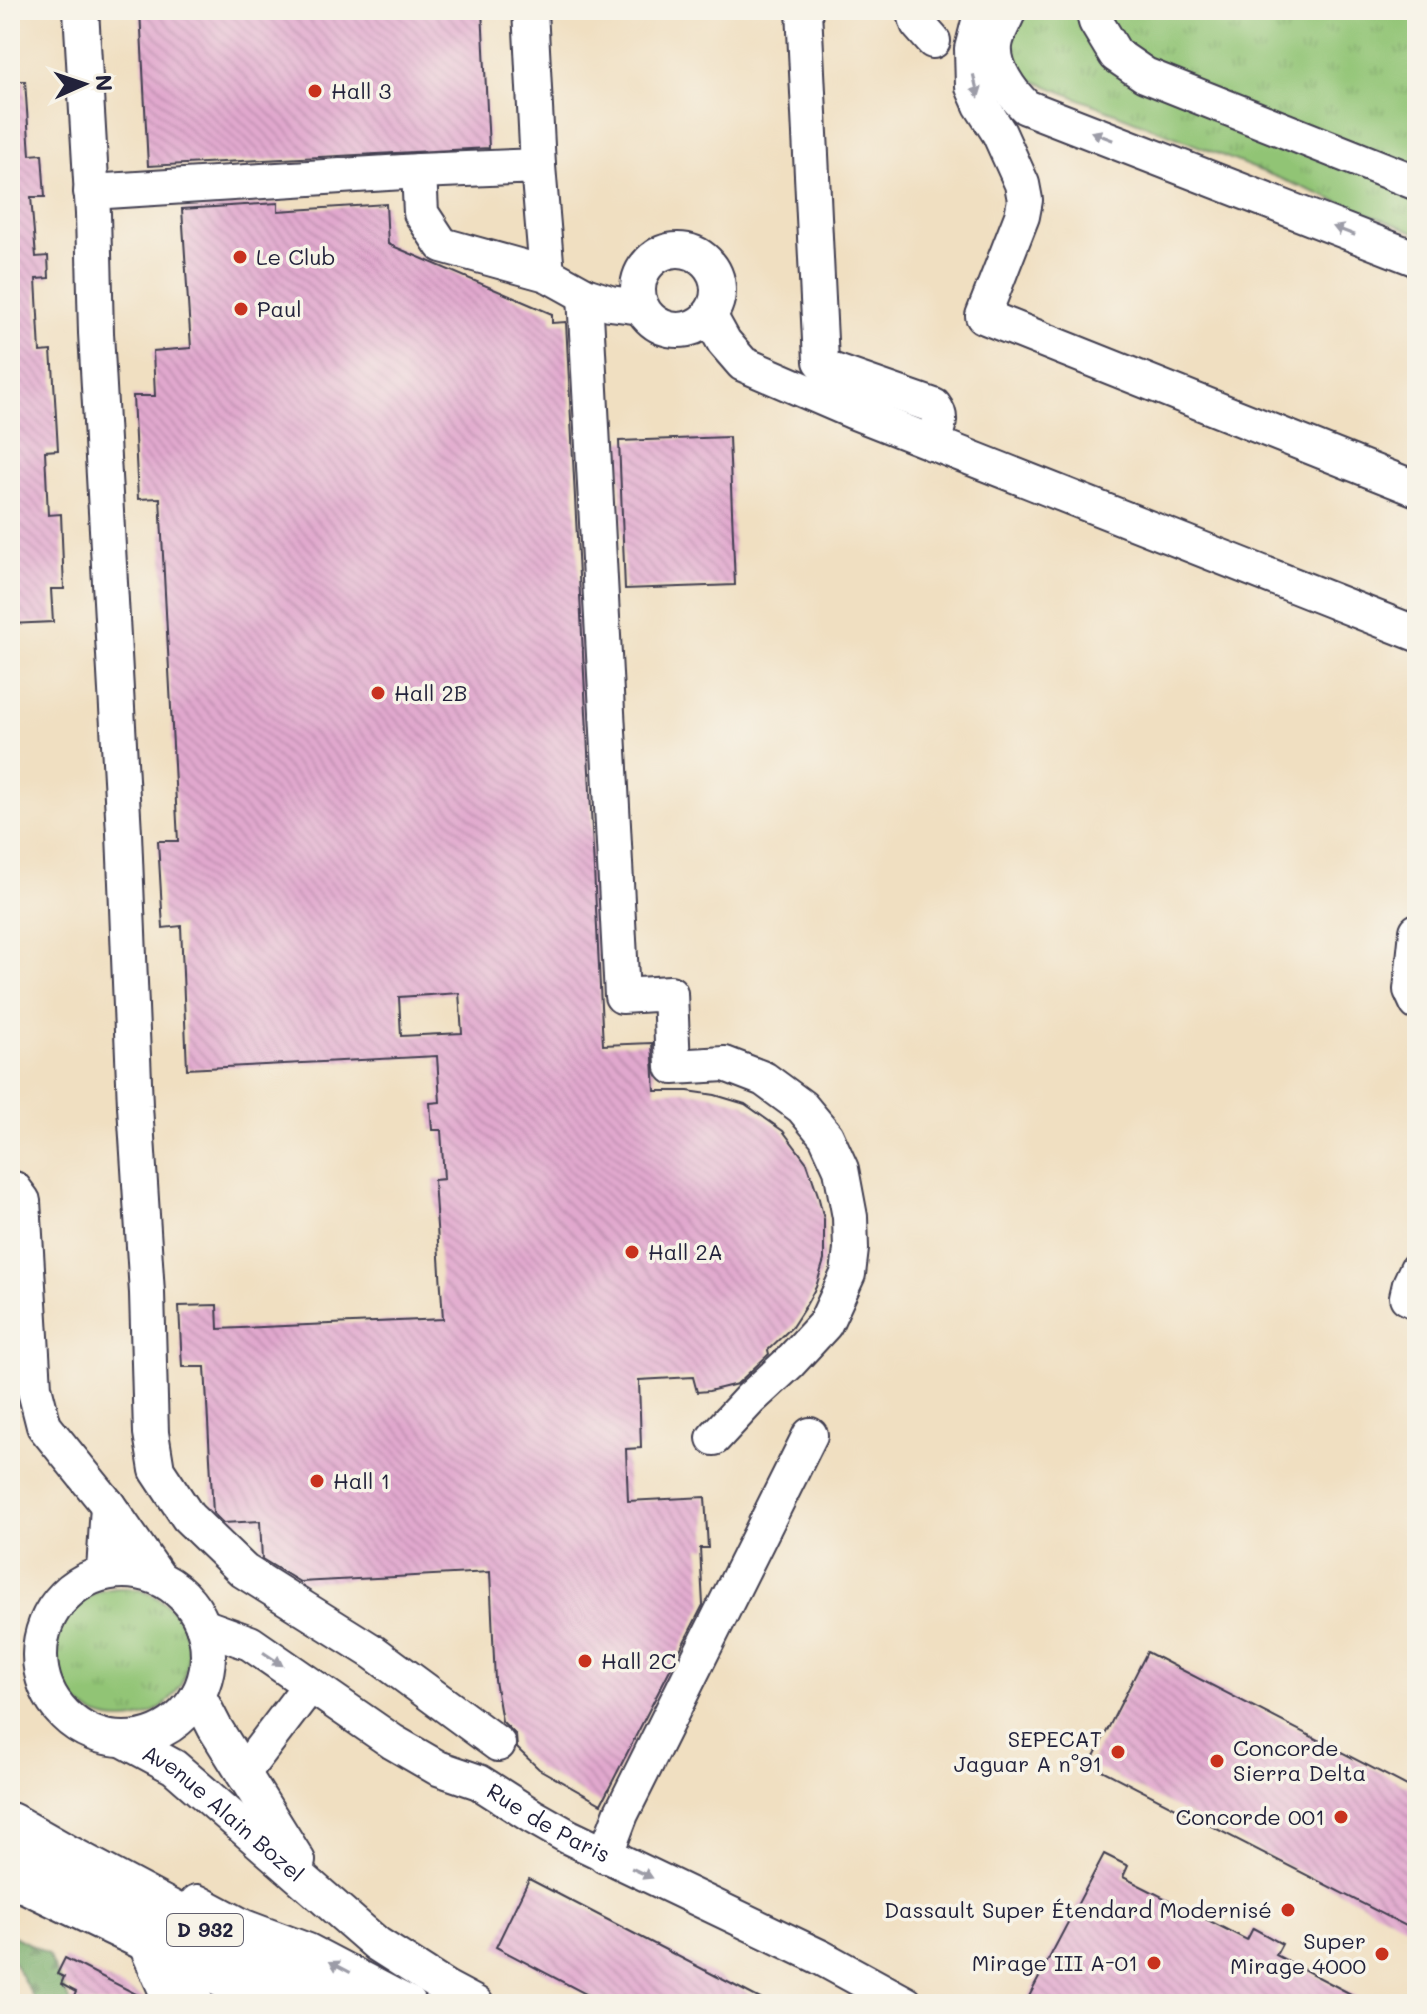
<svg xmlns="http://www.w3.org/2000/svg" width="1427" height="2014" viewBox="0 0 1427 2014" font-family="Mali,sans-serif">
<style>
.grass{fill:url(#grass-tufts);stroke:#5a7358;stroke-width:2}
.forest{fill:url(#forest-firs);stroke:#4b6650;stroke-width:2}
.building{fill:url(#building-back-hatch);fill-rule:evenodd}
.lines{fill:none;stroke-linecap:round;stroke-linejoin:round}
.minor-casing{stroke:#413e4f;stroke-width:38}
.major-casing{stroke:#413e4f;stroke-width:48}
.minor{stroke:#fff;stroke-width:34}
.major{stroke:#fff;stroke-width:44}
.oneway{fill:#9c9ca7}
.poi-dot{fill:#c8321e;stroke:#f7f3e8;stroke-width:3}
.labels{text-anchor:middle;stroke-width:7;stroke-linejoin:round;paint-order:stroke}
.shield{fill:#f7f3e8;stroke:#62616f;stroke-width:2}
.shield-label{font-size:20px;font-weight:bold;fill:#22223b}
.poi-label{font-size:22px;fill:#22223b;stroke:#f7f3e8;text-anchor:start}
.street-label{font-size:22px;fill:#22223b;stroke:#f7f3e8}
</style>
<defs>
<pattern id="grass-tufts" width="24" height="20" patternUnits="userSpaceOnUse" patternTransform="scale(2)"><rect width="24" height="20" fill="#91c475"/><path d="M3 7l-1-3M5 7V3M7 7l1-3M15 17l-1-3M17 17v-4M19 17l1-3" fill="none" stroke="#7da866"/></pattern>
<pattern id="forest-firs" width="22" height="20" patternUnits="userSpaceOnUse" patternTransform="scale(2)"><rect width="22" height="20" fill="#74aa66"/><path d="M5 1l3.5 6h-7zM16 11l3.5 6h-7z" fill="#5f8a55"/></pattern>
<pattern id="building-back-hatch" width="6" height="6" patternUnits="userSpaceOnUse" patternTransform="scale(2)"><rect width="6" height="6" fill="#e1a8ce"/><path d="M-1 5l2 2M0 0l6 6M5-1l2 2" fill="none" stroke="#c190b2"/></pattern>
</defs>
<rect width="100%" height="100%" fill="#f7f3e8"/>
<filter id="ink" filterUnits="userSpaceOnUse"><feTurbulence type="fractalNoise" baseFrequency=".0125" numOctaves="2"/><feDisplacementMap in="SourceGraphic" scale="16" xChannelSelector="R" yChannelSelector="G"/><feConvolveMatrix kernelMatrix="1 2 1 2 8 2 1 2 1" color-interpolation-filters="sRGB"/></filter>
<filter id="wash" filterUnits="userSpaceOnUse"><feTurbulence type="fractalNoise" baseFrequency=".006" numOctaves="4" result="noise"/><feDisplacementMap in="SourceGraphic" scale="32" xChannelSelector="R" yChannelSelector="G"/><feGaussianBlur stdDeviation="1.8" result="paint"/><feColorMatrix in="noise" values="0 0 0 0 0 0 0 0 0 0 0 0 0 0 0 0 0 1.4 0 .05"/><feComposite in="paint" operator="in"/></filter>
<g filter="url(#wash)">
<rect width="100%" height="100%" fill="#f0dfc1"/>
<!-- grass -->
<g class="grass">
<polygon points="1023,10 1417,10 1417,233 1019,75 1007,59"/>
<circle cx="122" cy="1654" r="66"/>
</g>
<!-- forest -->
<polygon class="forest" points="10,1934 48,1954 71,2004 37,2004 10,1956"/>
<g id="blocks">
<!-- building -->
<g class="building">
<polygon points="140,10 482,10 489,148 148,166"/>
<polygon points="10,81 25,81 30,155 42,154 45,197 31,197 36,257 48,256 49,278 36,279 40,352 51,351 52,365 53,365 58,450 45,451 48,515 61,514 64,589 51,589 53,622 10,624"/>
<path d="M 278,203 L 278,211 L 386,204 L 388,244 L 552,314 L 552,323 L 566,322 L 603,1045 L 652,1043 L 655,1091 L 688,1091 L 715,1095 L 745,1104 L 783,1131 L 807,1163 L 818,1195 L 824,1219 L 824,1260 L 816,1287 L 805,1307 L 792,1327 L 768,1350 L 769,1354 L 737,1384 L 709,1391 L 697,1392 L 693,1377 L 639,1380 L 641,1448 L 626,1449 L 628,1501 L 705,1497 L 708,1548 L 700,1548 L 703,1605 L 601,1804 L 539,1769 L 520,1751 L 517,1748 L 516,1735 L 502,1721 L 495,1681 L 490,1572 L 300,1582 L 262,1559 L 260,1521 L 223,1523 L 213,1513 L 205,1367 L 182,1367 L 179,1306 L 217,1305 L 218,1329 L 443,1319 L 434,1180 L 444,1179 L 441,1130 L 432,1130 L 430,1103 L 440,1102 L 437,1056 L 187,1069 L 181,926 L 163,928 L 158,841 L 178,841 L 160,498 L 138,499 L 133,396 L 155,396 L 153,351 L 191,348 L 182,209 ZM 459,993 L 462,1033 L 401,1036 L 399,997 Z"/>
<polygon points="729,437 735,585 625,589 619,441"/>
<polygon points="1147,1652 1417,1791 1417,1910 1408,1927 1090,1764"/>
<polygon points="1104,1854 1128,1866 1123,1877 1247,1940 1253,1928 1282,1944 1276,1955 1370,2004 1025,2004"/>
<polygon points="529,1879 770,2004 605,2004 496,1947"/>
<polygon points="65,1958 152,2002 154,2004 71,2004 76,1992 61,1984 64,1977 57,1974"/>
</g>
</g>
</g>
<g filter="url(#ink)">
<use href="#blocks" fill-opacity="0" stroke="#413e4f" stroke-width="2"/>
<g class="lines">
<!-- minor casing -->
<g class="minor-casing">
<g id="minor">
<polyline points="81,10 93,214 96,333 124,833 135,1106 147,1293 151,1433 157,1470 188,1517 244,1571 373,1652 498,1744"/>
<polyline points="530,10 538,166"/>
<path d="M 804,10 L 821,361 L 828,369 L 934,406 C 944,419 937,428 932,443"/>
<polyline points="914,10 918,24 933,41"/>
<polyline points="982,10 972,49 973,87 981,105 999,133 1022,184 1025,200 1022,216 983,316 1417,489"/>
<path d="M 1009,10 C 1005,21 996,34 995,46 C 993,68 1011,93 1026,107 L 1417,259"/>
<polyline points="1093,10 1096,22 1116,55 1145,75 1417,183"/>
<polyline points="419,171 421,213 442,245 547,274 585,295 610,303 641,307"/>
<polyline points="91,192 419,171 538,166 547,274"/>
<circle cx="678" cy="290" r="40"/>
<polyline points="585,295 622,996 670,993 673,1067 725,1064 764,1079 802,1107 826,1136 841,1169 850,1217 851,1249 848,1274 825,1324 789,1363 750,1399 714,1438"/>
<polyline points="709,315 724,342 743,364 852,411 1417,634"/>
<polyline points="1417,931 1411,990 1417,1003"/>
<polyline points="10,1188 14,1189 23,1201 34,1387 44,1426 108,1505"/>
<polyline points="1417,1269 1410,1284 1407,1297 1417,1302"/>
<circle cx="124" cy="1655" r="84"/>
<polyline points="104,1572 108,1505 159,1578"/>
<path id="s1" d="M 203,1626 L 250,1643 L 393,1742 L 438,1768 L 479,1782 L 532,1816 L 569,1837 L 820,1957 L 906,2004"/>
<polyline points="198,1695 215,1728 298,1861"/>
<path id="s2" d="M 124,1740 L 174,1767 L 377,1944 L 446,1988 L 476,2004"/>
<polyline points="243,1773 310,1685"/>
<polyline points="605,1856 621,1814 810,1435"/>
<polyline points="197,1902 244,1927 308,1951 409,2004"/>
<polyline points="142,1936 165,1988 197,2004"/>
</g>
</g>
<!-- major casing -->
<g class="major-casing">
<g id="major">
<polyline points="10,1825 68,1858 342,2004"/>
<polyline points="10,1873 272,1999"/>
</g>
</g>
<!-- minor -->
<use href="#minor" class="minor"/>
<!-- major -->
<use href="#major" class="major"/>
</g>
<!-- one-way arrows -->
<defs><path id="oneway-solid" d="M-6-.8H1V-3.2L6.5 0L1 3.2V.8H-6Z" transform="scale(2)"/></defs>
<g class="oneway">
<use href="#oneway-solid" transform="translate(976 86) rotate(77)"/>
<use href="#oneway-solid" transform="translate(1102 136) rotate(-159)"/>
<use href="#oneway-solid" transform="translate(1344 231) rotate(-159)"/>
<use href="#oneway-solid" transform="translate(273 1659) rotate(34)"/>
<use href="#oneway-solid" transform="translate(642 1873) rotate(25)"/>
<use href="#oneway-solid" transform="translate(340 1967) rotate(-152)"/>
</g>
</g>
<!-- markers -->
<g class="poi-dot">
<circle cx="315" cy="91" r="8"/>
<circle cx="240" cy="257" r="8"/>
<circle cx="241" cy="309" r="8"/>
<circle cx="378" cy="693" r="8"/>
<circle cx="632" cy="1252" r="8"/>
<circle cx="317" cy="1481" r="8"/>
<circle cx="585" cy="1661" r="8"/>
<circle cx="1118" cy="1752" r="8"/>
<circle cx="1217" cy="1761" r="8"/>
<circle cx="1341" cy="1817" r="8"/>
<circle cx="1288" cy="1910" r="8"/>
<circle cx="1382" cy="1954" r="8"/>
<circle cx="1154" cy="1963" r="8"/>
</g>
<g class="labels">
<!-- shield labels -->
<rect class="shield" x="167" y="1914" width="76" height="32" rx="6"/>
<g class="shield-label">
<text x="205" y="1937">D 932</text>
</g>
<!-- poi labels -->
<g class="poi-label">
<text x="331" y="99">Hall 3</text>
<text x="256" y="265">Le Club</text>
<text x="257" y="317">Paul</text>
<text x="394" y="701">Hall 2B</text>
<text x="648" y="1260">Hall 2A</text>
<text x="333" y="1489">Hall 1</text>
<text x="601" y="1669">Hall 2C</text>
<text x="1102" y="1747" text-anchor="end">SEPECAT<tspan x="1102" dy="25">Jaguar A n°91</tspan></text>
<text x="1233" y="1756">Concorde<tspan x="1233" dy="25">Sierra Delta</tspan></text>
<text x="1325" y="1825" text-anchor="end">Concorde 001</text>
<text x="1272" y="1918" text-anchor="end">Dassault Super Étendard Modernisé</text>
<text x="1366" y="1949" text-anchor="end">Super<tspan x="1366" dy="25">Mirage 4000</tspan></text>
<text x="1138" y="1971" text-anchor="end">Mirage III A-01</text>
</g>
<!-- street labels -->
<g class="street-label">
<text dy="8" stroke="none"><textPath href="#s2" startOffset="124">Avenue Alain Bozel</textPath></text>
<text dy="8" stroke="none"><textPath href="#s1" startOffset="400">Rue de Paris</textPath></text>
</g>
</g>
<!-- margin -->
<rect width="1427" height="2014" fill="none" stroke="#f7f3e8" stroke-width="40"/>
<!-- north arrow -->
<g transform="translate(84 84) rotate(87)" stroke="#f7f3e8" stroke-width="6" paint-order="stroke">
<path d="M0-6L14 30L0 20L-14 30Z" fill="#22223b"/>
<text y="-12" font-size="22" font-weight="bold" text-anchor="middle" fill="#22223b">N</text>
</g>
</svg>
